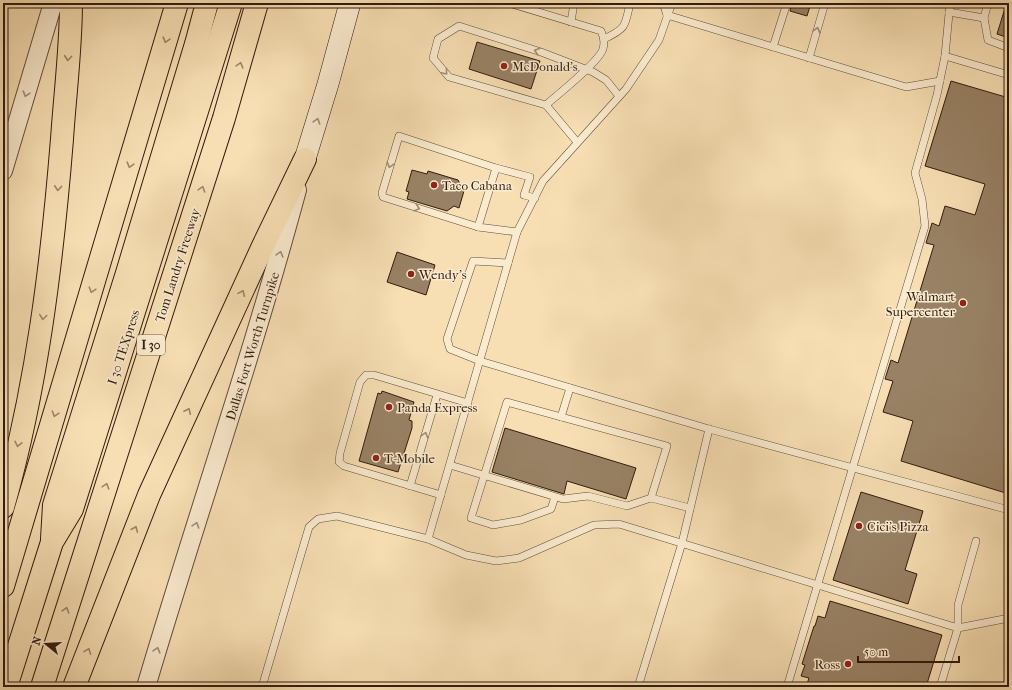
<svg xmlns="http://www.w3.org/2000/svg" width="1012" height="690" viewBox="0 0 1012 690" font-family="'IM FELL French Canon',serif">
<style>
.building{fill:#988164;stroke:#311b0e}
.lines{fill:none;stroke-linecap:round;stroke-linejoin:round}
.service-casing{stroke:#624c37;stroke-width:8}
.tertiary-casing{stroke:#624c37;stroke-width:20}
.secondary-casing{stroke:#311b0e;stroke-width:22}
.motorway-casing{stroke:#311b0e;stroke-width:24}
.service{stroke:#faeace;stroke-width:7}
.tertiary{stroke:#faeace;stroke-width:18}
.secondary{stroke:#faeace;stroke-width:21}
.motorway{stroke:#f7dfb3;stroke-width:22}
.oneway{stroke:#a08d78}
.oneway2{stroke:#9e8769}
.poi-dot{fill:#8f2418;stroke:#faeace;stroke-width:1.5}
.labels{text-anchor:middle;stroke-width:3;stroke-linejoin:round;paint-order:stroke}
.shield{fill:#faeace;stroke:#6d5948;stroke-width:1}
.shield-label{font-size:12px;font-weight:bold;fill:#311b0e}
.poi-label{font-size:13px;fill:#311b0e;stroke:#faeace;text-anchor:start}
.street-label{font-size:13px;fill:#311b0e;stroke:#faeace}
</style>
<rect width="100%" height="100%" fill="#f7dfb3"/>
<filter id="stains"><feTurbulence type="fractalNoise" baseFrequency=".005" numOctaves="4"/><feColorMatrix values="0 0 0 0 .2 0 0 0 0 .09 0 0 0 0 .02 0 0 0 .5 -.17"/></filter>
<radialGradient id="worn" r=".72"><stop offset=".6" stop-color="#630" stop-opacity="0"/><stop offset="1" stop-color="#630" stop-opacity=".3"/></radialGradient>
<!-- building -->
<g class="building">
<polygon points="792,3 811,3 807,16 790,11"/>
<polygon points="1006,5 1009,5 1009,38 997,34"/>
<polygon points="477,42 540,61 531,89 469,69"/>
<polygon points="951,81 1009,98 1009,494 901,461 913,421 883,412 893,381 885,379 891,360 898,363 934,245 926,243 932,223 939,226 945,206 975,215 985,184 925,166"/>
<polygon points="412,170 427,174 428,171 458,180 464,191 459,208 454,206 447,211 407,199 409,192 406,191"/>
<polygon points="397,252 435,265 426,295 387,282"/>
<polygon points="382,391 414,402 409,420 412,421 412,428 398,472 359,461 378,393 381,394"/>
<polygon points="505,428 636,468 626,499 567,481 564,494 492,472"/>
<polygon points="861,492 923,511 905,570 917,574 908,604 833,580"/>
<polygon points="830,601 942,635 926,687 806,687 809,678 801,676 805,665 802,664 814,626 815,626 818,616 825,618"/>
</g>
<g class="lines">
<!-- service casing -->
<g class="service-casing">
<g id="service">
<path d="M 509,3 L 601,31 C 604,37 605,42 603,49 C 599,62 557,95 546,105"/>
<polyline points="663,3 667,15"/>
<polyline points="949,12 984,18 988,3"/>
<polyline points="667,15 906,87 940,81"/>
<polyline points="984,18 988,40 1009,48"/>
<polyline points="571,22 574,3"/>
<path d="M 604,39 C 627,28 625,26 630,3"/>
<polyline points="773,47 787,3"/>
<polyline points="945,56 1009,75"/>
<polyline points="809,58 825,3"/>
<polyline points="577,142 546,105 449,77 433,58 438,39 459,26 541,52 593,72 606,80 619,96"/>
<polyline points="478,227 383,197 382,193 399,136 496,168"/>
<polyline points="517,232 478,227 496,168 530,177 524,195 535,198"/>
<polyline points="508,263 473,261 447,339 450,349 480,361 709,429 1009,510"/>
<polyline points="561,417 570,388"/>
<polyline points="450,465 563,499 588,496 627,506 651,498 667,446 507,402 471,518 493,525 521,520 551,509 555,497"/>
<polyline points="410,486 437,395"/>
<polyline points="441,495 344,466 339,462 340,453 360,382 366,375 374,375 468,403"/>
<polyline points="651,498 690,508"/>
<polyline points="428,539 517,232 543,181 626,89 659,40 672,3"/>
<polyline points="262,687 309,527 318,519 337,516 428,539 466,555 496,561 519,558 594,525 619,524 958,628 958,605 976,541"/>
<polyline points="638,687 682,543 709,429"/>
<polyline points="787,687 925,226 922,199 915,173 937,95 945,56 950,3"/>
<polyline points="940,687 958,628 1009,618"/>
</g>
</g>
<!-- tertiary casing -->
<g class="tertiary-casing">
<g id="tertiary">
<polyline points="3,171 53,3"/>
<path d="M 146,687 C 195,521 252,357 297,190"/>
</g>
</g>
<!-- secondary casing -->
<g class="secondary-casing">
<polyline id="secondary" points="305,159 328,84 350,3"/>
</g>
<!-- motorway casing -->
<g class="motorway-casing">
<g id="motorway">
<path d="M 3,507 C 37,387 52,263 62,139 C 65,94 71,48 71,3"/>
<polyline points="52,539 54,505 127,273 196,44 207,3"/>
<polyline points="3,586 177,3"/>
<polyline points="6,687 52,542 72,509 231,3"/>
<polyline points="42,687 224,118 257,3"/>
<polyline points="74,687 149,495 263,246 305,159"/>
</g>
</g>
<!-- service -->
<use href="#service" class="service"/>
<!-- tertiary -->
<use href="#tertiary" class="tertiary"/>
<!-- secondary -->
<use href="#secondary" class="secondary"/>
<!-- motorway -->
<use href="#motorway" class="motorway"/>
</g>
<!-- one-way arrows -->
<defs><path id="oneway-chevron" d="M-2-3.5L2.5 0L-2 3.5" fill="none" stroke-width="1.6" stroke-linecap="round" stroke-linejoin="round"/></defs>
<g class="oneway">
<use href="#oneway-chevron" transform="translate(817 30) rotate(-74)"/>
<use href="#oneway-chevron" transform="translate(537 51) rotate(-162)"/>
<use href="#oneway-chevron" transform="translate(445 72) rotate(50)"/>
<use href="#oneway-chevron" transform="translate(26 94) rotate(107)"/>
<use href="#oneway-chevron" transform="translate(317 121) rotate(-73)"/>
<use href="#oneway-chevron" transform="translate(390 165) rotate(106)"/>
<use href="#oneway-chevron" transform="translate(417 208) rotate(18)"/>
<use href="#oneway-chevron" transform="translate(280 254) rotate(-74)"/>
<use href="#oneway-chevron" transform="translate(425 435) rotate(-73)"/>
<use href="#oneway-chevron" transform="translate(196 525) rotate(-72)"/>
<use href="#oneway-chevron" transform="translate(157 650) rotate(-74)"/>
</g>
<g class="oneway2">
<use href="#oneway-chevron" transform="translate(166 40) rotate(106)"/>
<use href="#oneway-chevron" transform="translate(68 58) rotate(95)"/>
<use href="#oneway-chevron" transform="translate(240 65) rotate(-74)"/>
<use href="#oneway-chevron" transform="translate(130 165) rotate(106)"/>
<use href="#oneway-chevron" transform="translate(58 188) rotate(94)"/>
<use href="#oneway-chevron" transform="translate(202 189) rotate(-72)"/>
<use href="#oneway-chevron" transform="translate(92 290) rotate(107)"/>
<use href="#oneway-chevron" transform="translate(242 293) rotate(-66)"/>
<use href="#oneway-chevron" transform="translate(43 317) rotate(98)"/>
<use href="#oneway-chevron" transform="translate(188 411) rotate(-65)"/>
<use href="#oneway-chevron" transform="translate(55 414) rotate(107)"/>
<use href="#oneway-chevron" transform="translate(18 444) rotate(103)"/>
<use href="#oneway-chevron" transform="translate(106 486) rotate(-72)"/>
<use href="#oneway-chevron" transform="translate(135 529) rotate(-67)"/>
<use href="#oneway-chevron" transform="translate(66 610) rotate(-73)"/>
<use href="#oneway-chevron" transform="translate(88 651) rotate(-69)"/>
</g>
<!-- markers -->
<g class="poi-dot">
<circle cx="504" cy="66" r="4"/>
<circle cx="434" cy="185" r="4"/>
<circle cx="411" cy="274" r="4"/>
<circle cx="963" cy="303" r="4"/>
<circle cx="389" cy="407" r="4"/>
<circle cx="376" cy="458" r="4"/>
<circle cx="859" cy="526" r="4"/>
<circle cx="848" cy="664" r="4"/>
</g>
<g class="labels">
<!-- shield labels -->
<rect class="shield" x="137" y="335" width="28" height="20" rx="3"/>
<g class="shield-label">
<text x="151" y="349">I 30</text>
</g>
<!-- poi labels -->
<g class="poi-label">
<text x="512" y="71">McDonald's</text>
<text x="442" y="190">Taco Cabana</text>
<text x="419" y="279">Wendy's</text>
<text x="955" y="301" text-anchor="end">Walmart<tspan x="955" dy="15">Supercenter</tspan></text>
<text x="397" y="412">Panda Express</text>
<text x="384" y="463">T-Mobile</text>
<text x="867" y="531">Cici’s Pizza</text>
<text x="840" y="669" text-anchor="end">Ross</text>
</g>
<!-- street labels -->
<g class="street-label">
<text transform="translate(177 265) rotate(-72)" y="5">Tom Landry Freeway</text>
<text transform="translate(252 346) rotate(-73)" y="5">Dallas Fort Worth Turnpike</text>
<text transform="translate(123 347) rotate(-72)" y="5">I 30 TEXpress</text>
</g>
</g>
<!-- margin -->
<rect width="1012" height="690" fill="none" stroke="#f7dfb3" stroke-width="16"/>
<rect x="4" y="4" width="1004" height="682" fill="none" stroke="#311b0e" stroke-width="2"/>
<rect x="8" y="8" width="996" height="674" fill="none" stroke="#311b0e"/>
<!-- north arrow -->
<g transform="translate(46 644) rotate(288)" stroke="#faeace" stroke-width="3" paint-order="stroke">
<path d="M0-3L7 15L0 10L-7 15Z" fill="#311b0e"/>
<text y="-6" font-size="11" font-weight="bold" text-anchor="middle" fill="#311b0e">N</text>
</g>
<!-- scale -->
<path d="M858 656v6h101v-6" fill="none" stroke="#311b0e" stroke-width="2"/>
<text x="864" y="656" font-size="12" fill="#311b0e" stroke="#faeace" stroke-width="3" paint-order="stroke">50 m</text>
<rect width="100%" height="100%" filter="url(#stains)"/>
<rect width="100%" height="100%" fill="url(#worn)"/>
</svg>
